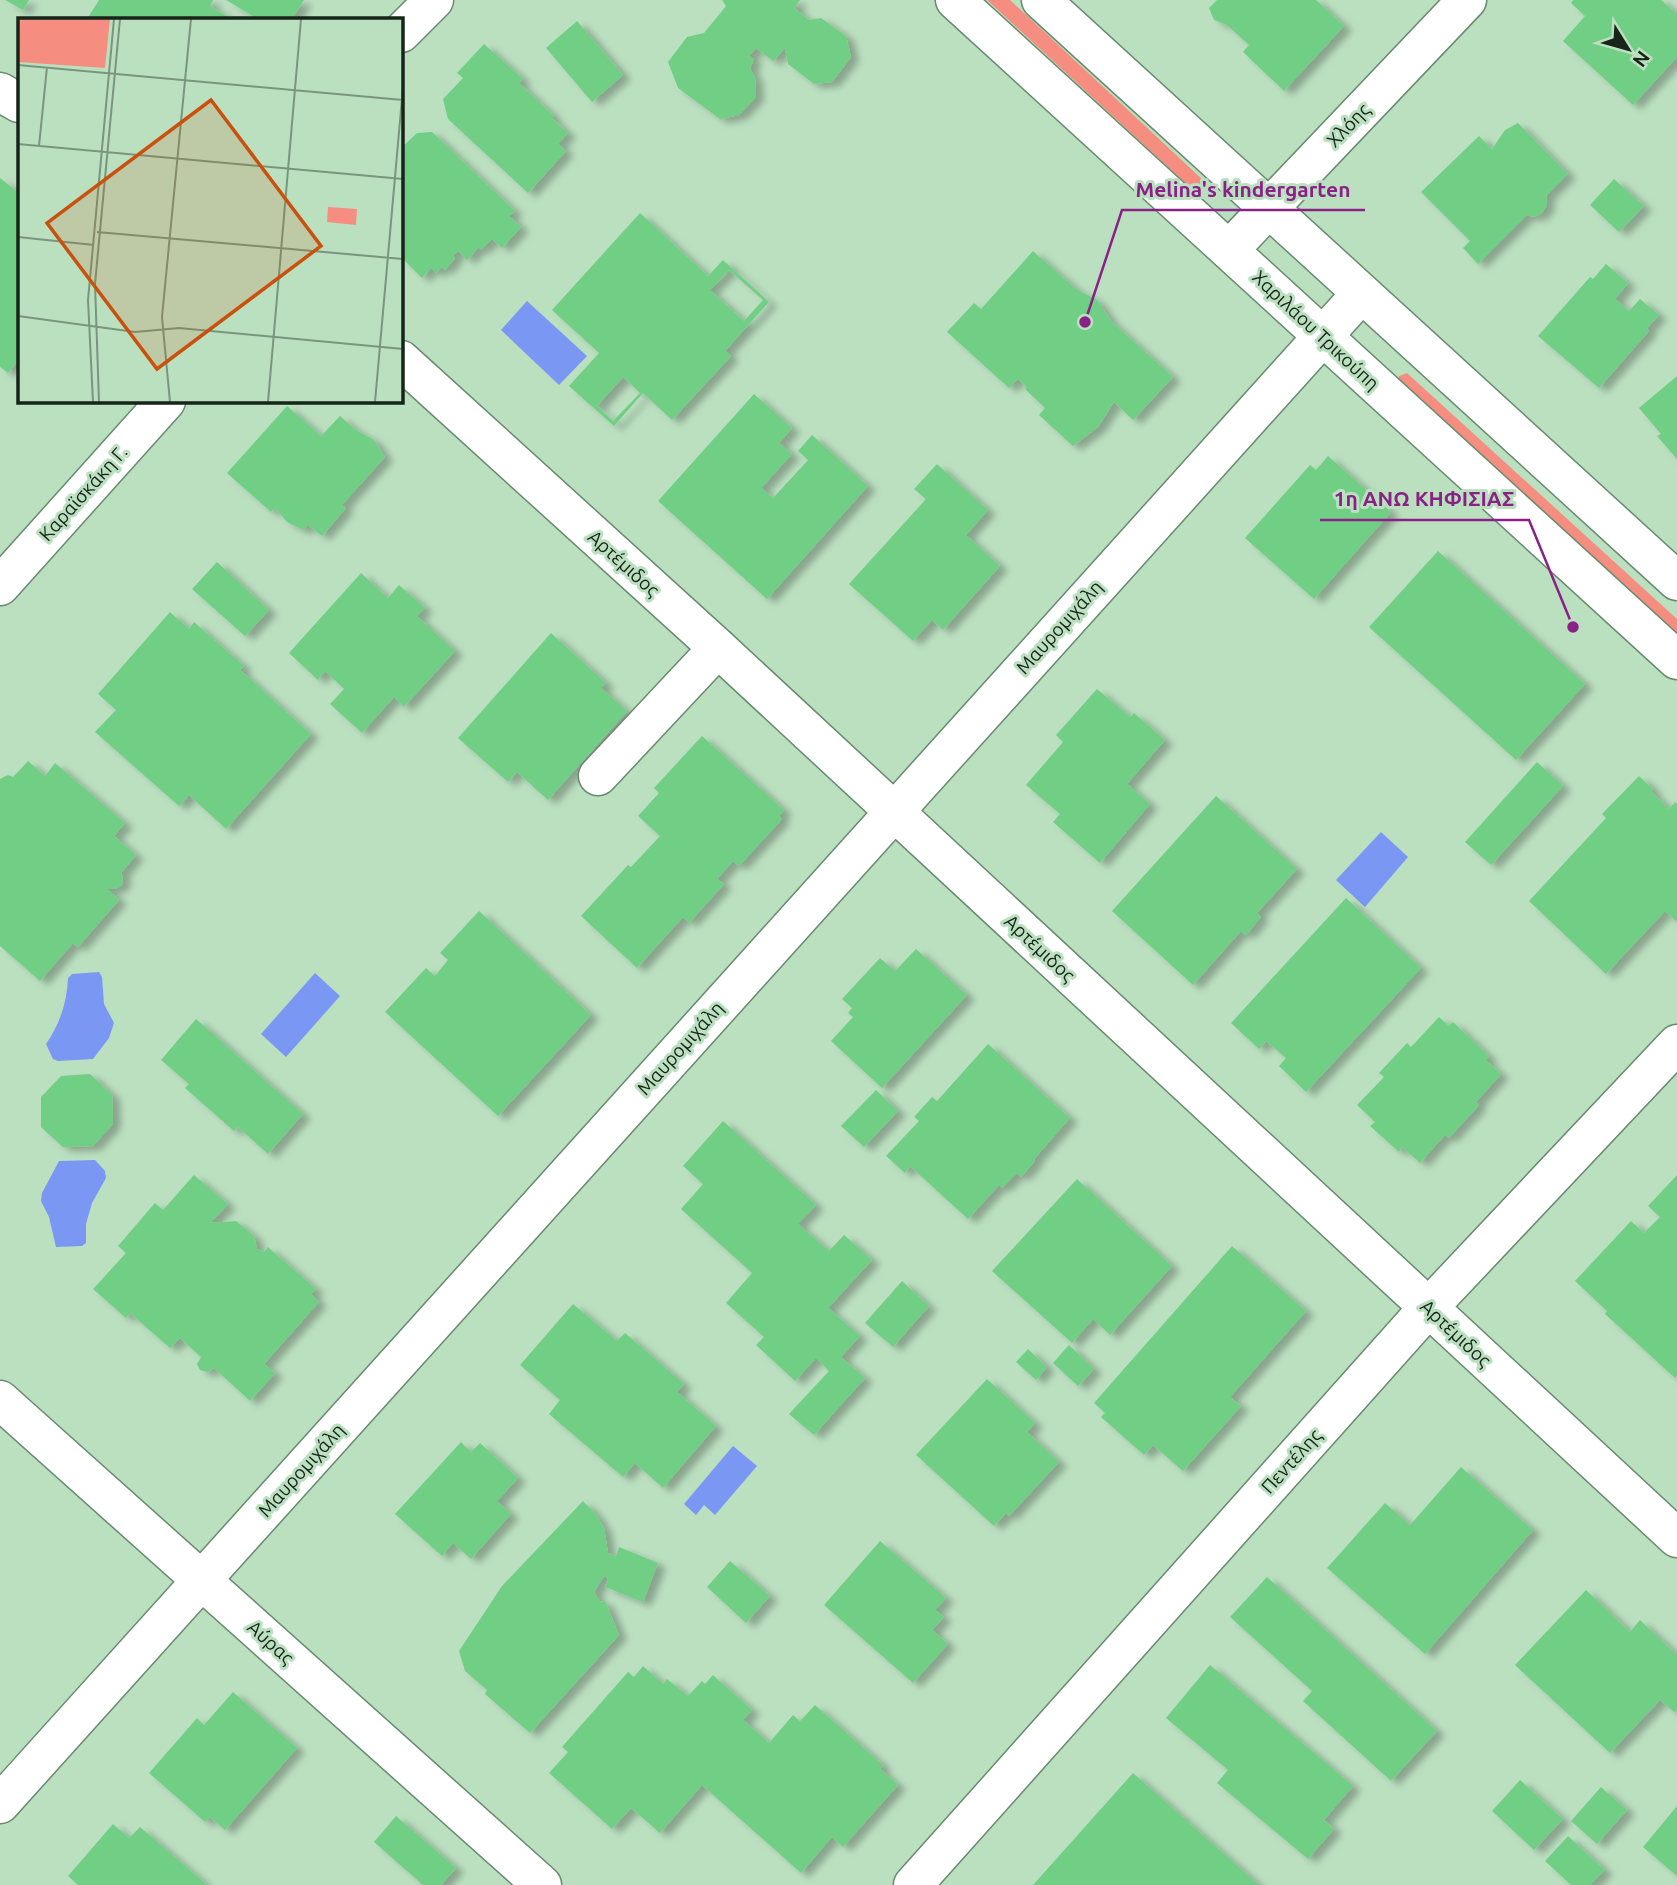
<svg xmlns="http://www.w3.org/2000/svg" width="1677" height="1885" viewBox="0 0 1677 1885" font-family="Ubuntu,sans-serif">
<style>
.green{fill:#f58e80}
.water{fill:#7997f3}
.building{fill:#70cf84;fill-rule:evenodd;filter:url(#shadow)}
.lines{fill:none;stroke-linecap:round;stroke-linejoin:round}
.minor-casing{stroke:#688a6d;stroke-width:41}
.minor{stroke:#fff;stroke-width:38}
.labels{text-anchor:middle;stroke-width:6;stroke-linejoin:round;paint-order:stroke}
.street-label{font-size:19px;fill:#172419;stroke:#bbe0c0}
.inset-road{fill:none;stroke:#79957d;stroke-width:2}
.view{fill:#c9510e;fill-opacity:0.15;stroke:#c9510e;stroke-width:3.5}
.inset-edge{fill:none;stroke:#172419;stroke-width:3.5}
.leader{fill:none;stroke:#8a2187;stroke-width:2.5}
.callout-dot{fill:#8a2187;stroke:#bbe0c0;stroke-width:2.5}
.callout-label{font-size:21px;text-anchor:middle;font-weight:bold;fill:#8a2187;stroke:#bbe0c0;stroke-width:6;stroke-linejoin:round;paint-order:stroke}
</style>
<defs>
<filter id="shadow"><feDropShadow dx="8" dy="4.5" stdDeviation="3.5" flood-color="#0004"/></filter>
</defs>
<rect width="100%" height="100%" fill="#bbe0c0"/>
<!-- green -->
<g class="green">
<polygon points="987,0 1010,0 1203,180 1194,191"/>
<polygon points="1407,373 1677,619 1677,637 1398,383 1399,376"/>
</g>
<!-- water -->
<g class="water">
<polygon points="527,301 587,356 559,385 501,330"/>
<polygon points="1381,832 1408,857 1365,907 1336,880"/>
<path d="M 99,972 L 102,977 L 104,1004 L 114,1023 L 109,1038 L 93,1059 L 58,1061 L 53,1059 L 46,1044 C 60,1024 67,1002 68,978 L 72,974 Z"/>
<polygon points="315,973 340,996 286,1057 261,1034"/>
<polygon points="95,1160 105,1171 106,1178 92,1203 86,1224 86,1243 82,1246 56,1247 49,1217 41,1201 42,1193 59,1161"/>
<polygon points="733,1446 757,1466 715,1515 704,1505 696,1515 684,1504"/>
</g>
<!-- building -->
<g class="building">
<polygon points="5,0 29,0 23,10"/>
<polygon points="99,0 213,0 210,6 231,19 87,19"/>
<polygon points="226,0 304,0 292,19 258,19"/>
<polygon points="722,0 800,0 794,8 809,20 821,18 846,36 851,57 832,82 814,84 788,64 785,48 773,61 756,48 749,56 754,59 750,68 755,78 756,97 739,115 720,119 678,88 668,62 687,37 704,33 726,6"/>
<polygon points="1217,0 1316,0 1344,26 1284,91 1243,52 1249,45 1227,25 1214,20 1209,8"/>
<polygon points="1573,0 1661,0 1677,14 1677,57 1633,105 1563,41 1585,16 1571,3"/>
<polygon points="577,21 623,75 592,102 546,48"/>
<polygon points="484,44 523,79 519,83 554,116 552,118 568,133 558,144 566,151 528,193 448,119 443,99 463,78 457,73"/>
<polygon points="1518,123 1568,174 1546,196 1547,205 1542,213 1534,217 1527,215 1478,264 1463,248 1470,241 1421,192 1479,136 1492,149 1505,130"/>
<polygon points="432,132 515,211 509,216 521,227 502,248 492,239 481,250 479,247 467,260 458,251 453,256 455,258 445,270 442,267 436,273 431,268 422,278 401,257 401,148 417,133"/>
<polygon points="0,178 19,193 19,359 8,373 0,367"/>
<polygon points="1614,179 1644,206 1619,232 1590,205"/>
<path d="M 640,213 L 708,276 L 723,260 L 769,302 L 725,351 L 731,356 L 672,420 L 643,393 L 614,426 L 569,386 L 599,353 L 552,310 ZM 729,270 L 763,300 L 744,321 L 710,290 ZM 623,377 L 640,393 L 613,421 L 597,406 Z"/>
<polygon points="1033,251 1076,289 1097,300 1111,321 1173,377 1133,420 1114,402 1098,427 1073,446 1039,415 1045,408 1025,389 1027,387 1018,379 1009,388 947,332 974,303 981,309"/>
<polygon points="1606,264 1628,283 1615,299 1629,311 1640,299 1659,315 1647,328 1649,331 1599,388 1538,336 1590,277 1593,279"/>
<polygon points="1677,376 1677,459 1657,436 1661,434 1639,408"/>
<polygon points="754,394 792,428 779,443 792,454 761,488 773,498 808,460 798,451 812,435 868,486 767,599 658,501"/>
<polygon points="287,406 321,436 340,416 356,430 374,440 385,457 342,505 346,508 322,536 308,525 303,530 287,522 275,508 271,512 227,473"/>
<polygon points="1328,456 1391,512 1314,599 1245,538 1310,465 1316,470"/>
<polygon points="937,464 988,510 966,535 1000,566 943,630 932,620 913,641 849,584 926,499 914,489"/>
<polygon points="1438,551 1585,684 1516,760 1369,627"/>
<polygon points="217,562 269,610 245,636 192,589"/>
<polygon points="361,573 388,598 399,585 425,608 417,616 455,651 404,707 394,697 362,733 330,704 344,689 325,671 318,680 289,653"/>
<polygon points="170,612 189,629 194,622 244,666 240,670 311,734 226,829 189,795 179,806 95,732 116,710 98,694"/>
<polygon points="551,633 606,683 601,688 627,711 548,800 517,772 508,782 458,738"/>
<polygon points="1097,689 1130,717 1134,713 1165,740 1127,784 1150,804 1100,863 1053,822 1060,814 1026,785 1063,742 1056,735"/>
<polygon points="702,736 784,810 779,816 782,819 739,866 733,861 717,879 724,884 689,923 683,917 637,968 581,916 628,865 631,867 660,836 638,816 659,793 654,788"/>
<polygon points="28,761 45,776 55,763 125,823 114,836 136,855 121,873 123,877 122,885 115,889 107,889 119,900 78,947 73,943 40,981 0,946 0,779 8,775 13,777"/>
<polygon points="1537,762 1563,786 1491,865 1465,842"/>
<polygon points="1639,776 1653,789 1651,791 1669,809 1675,802 1677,804 1677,922 1665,911 1606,974 1529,901 1606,818 1602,814"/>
<polygon points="1216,796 1297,869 1257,913 1261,917 1246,935 1241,931 1193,985 1112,911"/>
<polygon points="1346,898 1421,968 1306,1092 1279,1066 1286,1058 1266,1041 1259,1049 1231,1023"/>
<polygon points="479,911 591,1015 498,1116 385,1012 426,968 435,976 448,960 440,953"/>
<polygon points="916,949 967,995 882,1088 831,1041 853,1017 848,1013 852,1008 842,999 880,958 895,971"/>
<polygon points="1439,1017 1449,1026 1453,1022 1489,1056 1486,1060 1501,1074 1476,1102 1479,1105 1449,1138 1445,1135 1420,1163 1402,1147 1399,1152 1370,1126 1375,1122 1357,1105 1384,1077 1379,1073 1407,1043 1411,1047"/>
<polygon points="196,1019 303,1114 268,1154 238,1127 234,1131 185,1088 189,1084 161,1060"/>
<polygon points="988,1044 1070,1118 1034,1159 1035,1161 1021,1177 1017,1173 1002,1188 999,1185 968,1219 910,1166 905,1173 886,1156 919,1121 914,1117 932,1097 937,1101"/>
<polygon points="90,1074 112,1095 113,1124 93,1146 63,1147 41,1127 41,1097 61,1076"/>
<polygon points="876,1090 898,1111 864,1147 841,1126"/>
<polygon points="723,1121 816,1205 798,1224 829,1251 844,1235 872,1260 828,1308 860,1336 841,1357 865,1378 814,1435 789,1414 829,1371 816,1358 795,1381 756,1345 764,1337 726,1303 752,1273 681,1209 703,1184 683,1166"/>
<polygon points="194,1175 228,1204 210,1223 236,1221 254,1236 257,1249 264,1252 268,1247 316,1289 311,1294 319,1302 264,1364 275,1373 250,1401 214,1368 207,1372 200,1370 197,1364 201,1357 180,1338 170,1348 130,1313 126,1318 93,1289 126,1253 118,1246 155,1203 163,1210"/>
<polygon points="1677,1175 1677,1375 1675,1378 1605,1314 1607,1311 1575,1281 1631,1221 1644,1233 1660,1217 1648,1206"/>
<polygon points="1077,1179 1172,1266 1110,1335 1093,1319 1072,1343 992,1271"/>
<polygon points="1232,1246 1306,1311 1230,1397 1241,1406 1183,1471 1153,1445 1144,1455 1101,1417 1105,1413 1094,1403"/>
<polygon points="902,1281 929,1306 893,1347 865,1323"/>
<polygon points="573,1304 617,1341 625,1333 684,1384 677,1392 716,1426 663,1488 635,1463 623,1477 549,1414 560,1400 520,1365"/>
<polygon points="1069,1345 1094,1369 1078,1386 1053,1363"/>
<polygon points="1028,1349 1047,1367 1036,1380 1016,1362"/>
<polygon points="987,1379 1035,1423 1027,1432 1059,1462 1009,1516 1006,1513 994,1526 916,1455"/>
<polygon points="461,1442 471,1452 480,1443 518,1478 497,1501 511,1514 471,1559 453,1543 442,1556 395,1514"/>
<polygon points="1461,1467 1533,1530 1425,1654 1327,1568 1385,1503 1410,1525"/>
<polygon points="583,1501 595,1513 604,1528 608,1553 616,1556 619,1547 658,1563 643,1602 605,1587 608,1578 604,1576 594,1592 600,1602 605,1601 619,1635 530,1733 485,1694 487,1690 465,1671 459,1651 502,1586"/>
<polygon points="880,1541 946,1598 935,1610 944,1617 932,1630 948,1644 913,1683 824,1605"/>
<polygon points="730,1561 770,1596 746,1623 707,1587"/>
<polygon points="1267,1577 1437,1731 1391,1781 1303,1701 1312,1691 1230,1617"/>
<polygon points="1586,1590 1630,1632 1640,1620 1677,1655 1677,1709 1674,1712 1660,1700 1610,1753 1515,1665"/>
<polygon points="1210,1665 1353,1786 1324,1820 1334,1829 1308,1859 1217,1783 1228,1770 1166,1718"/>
<polygon points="643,1666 663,1684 667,1679 688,1696 702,1681 705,1684 713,1675 752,1710 743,1720 769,1743 793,1715 800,1721 815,1705 883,1765 880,1769 898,1785 843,1847 832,1837 801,1873 702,1785 660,1833 631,1808 612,1829 549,1773 568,1752 562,1747 628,1672 634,1677"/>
<polygon points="233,1692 297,1748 225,1830 210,1817 205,1822 149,1773 197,1718 204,1725"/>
<polygon points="1133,1773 1259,1885 1033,1885"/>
<polygon points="1520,1780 1563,1819 1534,1850 1492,1811"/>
<polygon points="1601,1787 1627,1810 1597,1844 1571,1821"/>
<polygon points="1677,1806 1677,1876 1643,1847"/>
<polygon points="396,1816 456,1868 441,1885 423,1885 374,1842"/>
<polygon points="113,1824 129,1838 140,1827 207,1885 78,1885 68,1876"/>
<polygon points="1568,1836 1605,1870 1590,1885 1571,1885 1545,1861"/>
</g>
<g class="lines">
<!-- minor casing -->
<g class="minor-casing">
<g id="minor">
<polyline points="955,0 1677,660"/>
<polyline points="1041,0 1677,581"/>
<polyline points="401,33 434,0"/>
<polyline points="0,92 19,103"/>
<polyline points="1229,250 1467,0"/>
<polyline points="401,360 718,648 1677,1538"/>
<polyline points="0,586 166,401"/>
<polyline points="598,776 718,648"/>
<polyline points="0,1400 542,1885"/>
<polyline points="0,1804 1361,294"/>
<polyline points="913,1885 1429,1307 1677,1044"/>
</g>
</g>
<!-- minor -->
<use href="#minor" class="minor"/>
</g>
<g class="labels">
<!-- street labels -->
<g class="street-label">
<text transform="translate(1348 125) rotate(-46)" y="7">Χλόης</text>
<text transform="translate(1316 330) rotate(43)" y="7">Χαριλάου Τρικούπη</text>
<text transform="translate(83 493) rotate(-48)" y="7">Καραϊσκάκη Γ.</text>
<text transform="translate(624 563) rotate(42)" y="7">Αρτέμιδος</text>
<text transform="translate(1059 627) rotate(-48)" y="7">Μαυρομιχάλη</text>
<text transform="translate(1040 948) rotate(43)" y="7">Αρτέμιδος</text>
<text transform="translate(680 1048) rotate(-48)" y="7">Μαυρομιχάλη</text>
<text transform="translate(1456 1333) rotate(43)" y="7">Αρτέμιδος</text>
<text transform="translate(1291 1461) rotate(-48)" y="7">Πεντέλης</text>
<text transform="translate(301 1470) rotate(-48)" y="7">Μαυρομιχάλη</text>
<text transform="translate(271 1642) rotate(42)" y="7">Αύρας</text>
</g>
</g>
<!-- overview -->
<g transform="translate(18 18)">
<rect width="385" height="385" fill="#bbe0c0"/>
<path d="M 0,1 L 92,1 L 87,50 L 0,44 ZM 310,189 L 339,191 L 338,207 L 309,204 Z" fill="#f58e80"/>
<path class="inset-road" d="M 0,47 L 385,82M 0,126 L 385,161M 21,128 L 29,49M 79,214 L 385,241M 0,219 L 76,227M 0,298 L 117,314 L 161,310 L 385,331M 75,384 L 70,282 L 96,1M 81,384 L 77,266 L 102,1M 152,384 L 144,299 L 173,1M 250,384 L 283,1M 357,384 L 385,69"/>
<path class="view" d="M 193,82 L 303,228 L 139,351 L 29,205 Z"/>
<rect width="385" height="385" class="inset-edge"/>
</g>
<!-- callouts -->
<path class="leader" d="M1085 322L1122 210H1365M1573 627L1529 520H1320"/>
<g class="callout-dot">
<circle cx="1085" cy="322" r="7"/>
<circle cx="1573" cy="627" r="7"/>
</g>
<g class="callout-label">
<text x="1243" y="197">Melina's kindergarten</text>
<text x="1424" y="506">1η ΑΝΩ ΚΗΦΙΣΙΑΣ</text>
</g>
<!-- north arrow -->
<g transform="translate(1628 49) rotate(127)" stroke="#bbe0c0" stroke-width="5" paint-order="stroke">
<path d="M0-5L12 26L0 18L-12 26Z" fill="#172419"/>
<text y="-10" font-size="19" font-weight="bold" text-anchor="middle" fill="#172419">N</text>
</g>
</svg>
